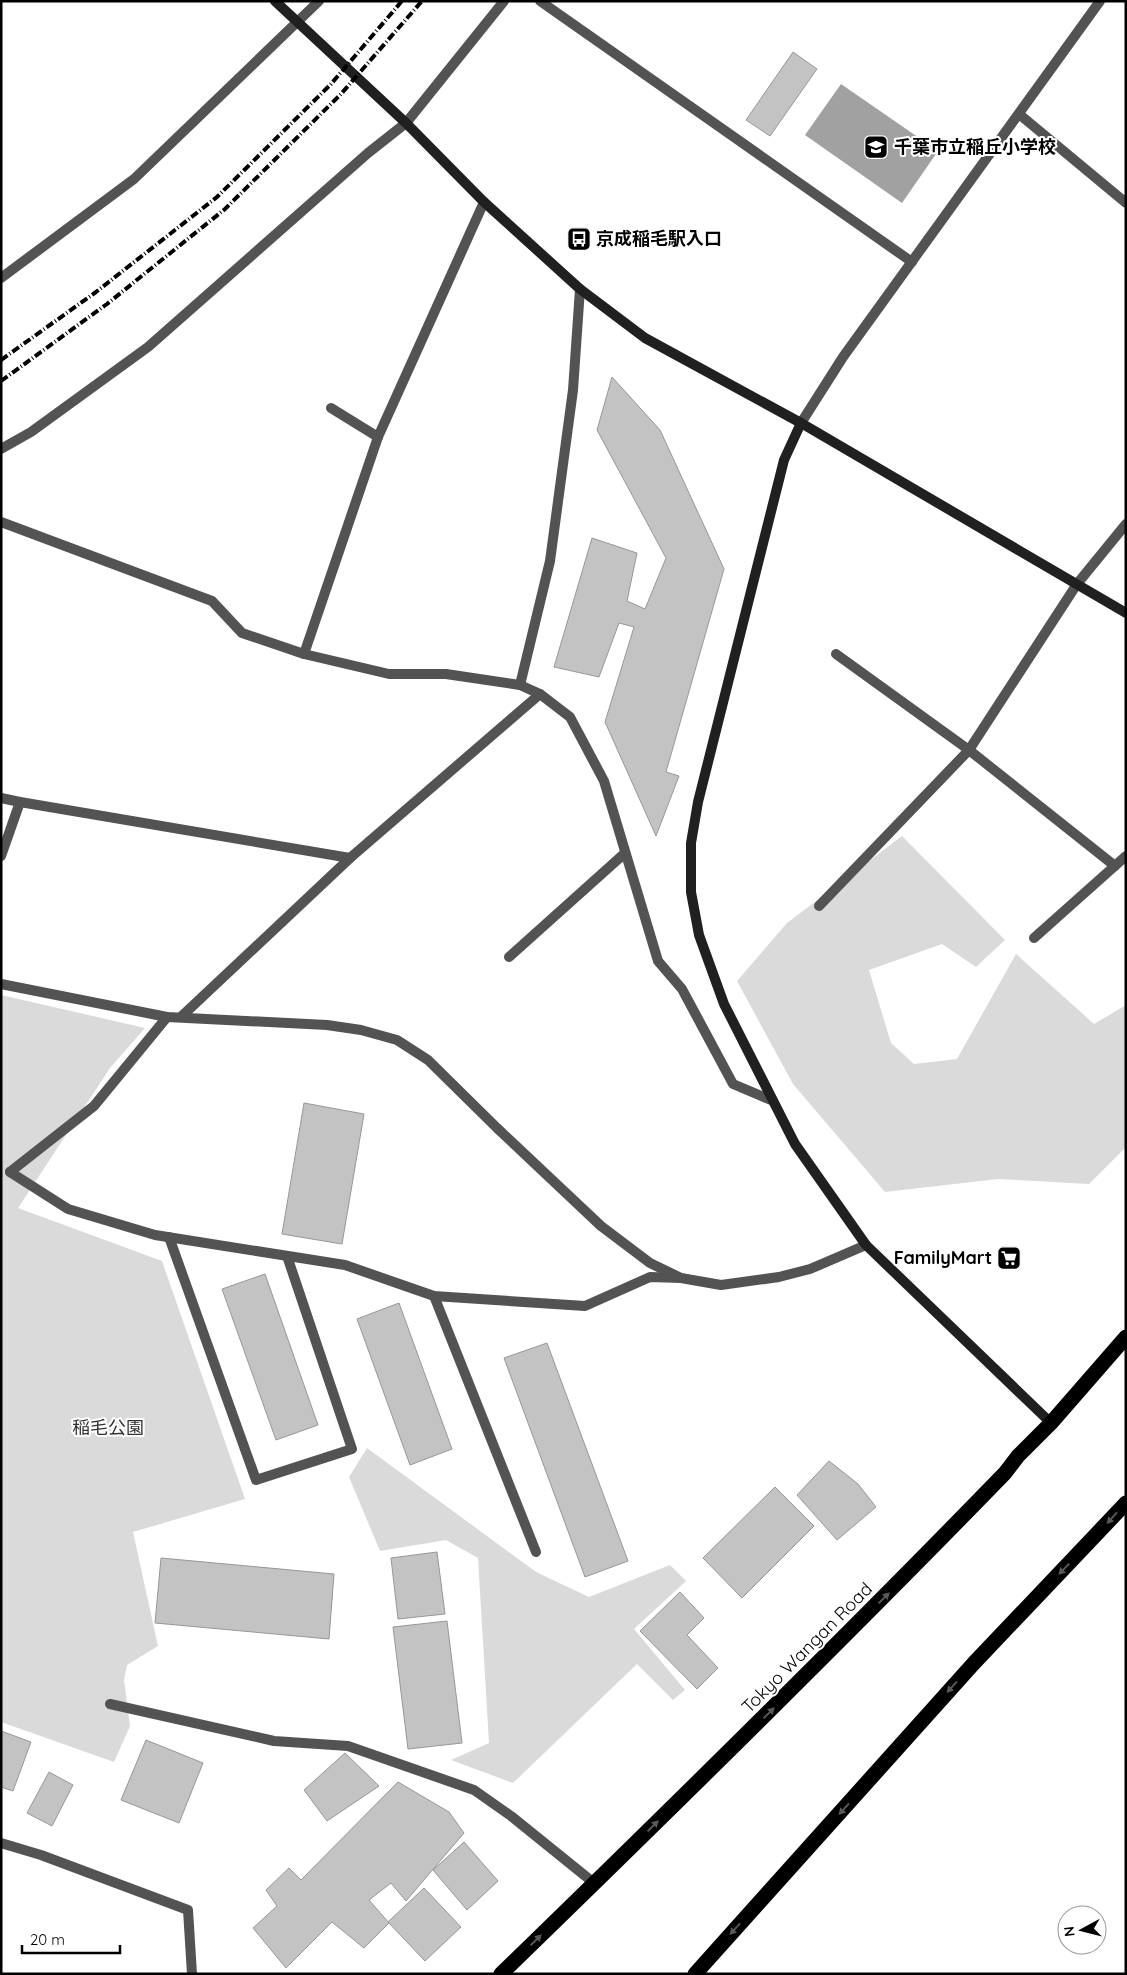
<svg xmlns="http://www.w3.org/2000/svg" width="1127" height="1975" viewBox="0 0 1127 1975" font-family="Quicksand,'Noto Sans JP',sans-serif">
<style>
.green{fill:#dadada}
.water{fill:#a1a1a1}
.building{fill:#c3c3c3;stroke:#979797}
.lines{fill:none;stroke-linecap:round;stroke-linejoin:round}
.lane{stroke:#535353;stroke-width:10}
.street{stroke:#535353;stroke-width:10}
.secondary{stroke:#202020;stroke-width:10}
.highway{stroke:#000;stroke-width:15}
.rail{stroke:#000;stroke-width:4;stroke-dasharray:8 2.5 1 2.5;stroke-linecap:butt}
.oneway{fill:#595959}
.labels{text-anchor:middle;stroke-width:4;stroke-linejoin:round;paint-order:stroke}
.poi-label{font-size:18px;font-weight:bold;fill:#000;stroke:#fff;text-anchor:start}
.park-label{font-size:18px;fill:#313131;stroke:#fff}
.street-label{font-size:18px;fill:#000;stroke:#fff}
</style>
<rect width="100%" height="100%" fill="#fff"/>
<!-- green -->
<g class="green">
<polygon points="902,836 1005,940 976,967 942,944 869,970 891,1043 914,1064 957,1059 1016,954 1094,1024 1126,1005 1126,1147 1089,1184 998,1179 885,1192 793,1084 737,981 787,923"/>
<polygon points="1,995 145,1028 110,1068 18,1208 162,1261 245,1499 133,1532 158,1646 127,1665 124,1680 130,1726 114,1762 1,1722"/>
<polygon points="367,1448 536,1572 589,1597 670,1565 686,1581 634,1629 685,1690 673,1700 637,1664 513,1783 451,1760 489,1743 478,1558 446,1540 380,1551 349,1477"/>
</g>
<!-- water -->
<polygon class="water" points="841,84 938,151 902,203 805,135"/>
<!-- building -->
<g class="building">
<polygon points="793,52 817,69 770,136 746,120"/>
<polygon points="612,377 660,430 724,569 666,772 679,776 656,836 605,722 634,627 619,623 599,677 554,667 592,538 637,553 627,601 645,609 666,558 597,430"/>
<polygon points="304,1103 364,1114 342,1244 282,1234"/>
<polygon points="265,1274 318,1425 276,1440 222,1289"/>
<polygon points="399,1303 452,1449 410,1465 357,1319"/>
<polygon points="547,1343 628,1561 585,1577 504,1358"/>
<polygon points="829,1461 858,1484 876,1507 837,1540 797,1495"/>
<polygon points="775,1487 814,1526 742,1598 703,1558"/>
<polygon points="437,1552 445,1614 398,1619 391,1558"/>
<polygon points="161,1558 334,1574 329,1639 155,1623"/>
<polygon points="680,1592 704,1618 687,1635 718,1668 697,1689 640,1631"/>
<polygon points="447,1621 462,1743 408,1749 393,1627"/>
<polygon points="1,1731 31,1742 13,1791 1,1787"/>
<polygon points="146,1740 203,1763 179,1823 121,1800"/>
<polygon points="345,1753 379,1786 327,1821 304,1790"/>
<polygon points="49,1772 73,1785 52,1826 27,1813"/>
<polygon points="398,1782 449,1812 464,1833 406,1901 391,1883 369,1900 389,1923 364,1948 332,1922 286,1968 253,1928 277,1906 266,1890 289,1868 301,1880"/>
<polygon points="464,1842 498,1881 467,1910 433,1870"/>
<polygon points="424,1888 461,1927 425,1961 388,1922"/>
</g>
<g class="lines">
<!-- lane -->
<g class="lane">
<polyline points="1019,114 1126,203"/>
<polyline points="331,408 378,437"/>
<polyline points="1,449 31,432 148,347 368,153 406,123"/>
<polyline points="304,654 378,437 484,202"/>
<polyline points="836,654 969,750 1115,866"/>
<polyline points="1,798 20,802 350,858"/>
<polyline points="1,856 20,802"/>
<polyline points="819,906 969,750 1077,584"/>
<polyline points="1034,938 1126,856"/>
<polyline points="509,957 625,853"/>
<polyline points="182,1016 350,858 540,694"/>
<polyline points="10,1172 68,1209 155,1235 345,1265 434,1296 585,1306 650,1277 681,1278"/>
<polyline points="169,1237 256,1480 352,1449 287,1256"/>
<polyline points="434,1296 536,1552"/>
<polyline points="1,1843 41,1855 188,1910 192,1974"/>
</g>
<!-- street -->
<g class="street">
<polyline points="540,1 912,262"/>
<polyline points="406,123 504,1"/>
<polyline points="1,278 134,179 319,1"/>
<polyline points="801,423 843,357 1100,1"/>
<polyline points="1,522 212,601 242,633 304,654 389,674 446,674 520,685 540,694 570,717 604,781 658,961 682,989 733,1084 771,1100"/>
<polyline points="1077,584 1126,524"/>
<polyline points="520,685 550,561 573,390 580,289"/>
<polyline points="1,984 167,1017 327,1025 361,1030 397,1040 428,1060 497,1128 601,1226 650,1263 681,1278 721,1285 779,1277 810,1269 866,1245"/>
<polyline points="10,1172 94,1106 167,1017"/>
<polyline points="110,1704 274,1741 348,1746 474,1790 511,1816 594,1883"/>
</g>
<!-- secondary -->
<g class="secondary">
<polyline points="275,1 406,123 484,202 580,289 645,338 801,423 1126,613"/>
<polyline points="801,423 784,460 698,802 691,843 691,892 699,935 724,1004 795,1144 866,1245 1051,1423"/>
</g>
<!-- highway -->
<g class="highway">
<path d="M 501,1974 C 671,1809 840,1643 1005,1473 L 1018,1456 L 1051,1423 L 1126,1337"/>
<polyline points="695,1974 974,1663 1126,1503"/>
</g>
<!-- rail -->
<g class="rail">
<polyline points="1,360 96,292 217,197 331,84 402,1"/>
<polyline points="1,381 107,304 225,209 341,94 422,1"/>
</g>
</g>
<!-- one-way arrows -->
<defs><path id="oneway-solid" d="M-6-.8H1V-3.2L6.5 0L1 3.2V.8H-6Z" transform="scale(1.25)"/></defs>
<g class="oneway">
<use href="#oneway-solid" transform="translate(1112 1518) rotate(132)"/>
<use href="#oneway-solid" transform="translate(1064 1569) rotate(134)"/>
<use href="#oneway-solid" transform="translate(884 1598) rotate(-45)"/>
<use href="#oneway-solid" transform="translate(952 1687) rotate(132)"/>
<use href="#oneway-solid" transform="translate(769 1713) rotate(-44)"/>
<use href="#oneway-solid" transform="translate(844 1809) rotate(132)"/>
<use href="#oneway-solid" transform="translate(653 1826) rotate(-44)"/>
<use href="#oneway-solid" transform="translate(735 1929) rotate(132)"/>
<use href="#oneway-solid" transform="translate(536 1940) rotate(-44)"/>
</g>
<!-- icons -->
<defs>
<g id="school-square" transform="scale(1.25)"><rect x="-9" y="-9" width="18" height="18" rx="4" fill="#000" stroke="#fff"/><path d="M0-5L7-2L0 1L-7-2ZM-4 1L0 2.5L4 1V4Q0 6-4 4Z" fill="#fff"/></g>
<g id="bus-square" transform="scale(1.25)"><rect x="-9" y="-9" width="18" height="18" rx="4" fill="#000" stroke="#fff"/><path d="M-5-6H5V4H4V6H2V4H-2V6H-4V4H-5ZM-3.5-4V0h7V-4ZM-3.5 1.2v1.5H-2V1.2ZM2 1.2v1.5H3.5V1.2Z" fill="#fff"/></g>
<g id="supermarket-square" transform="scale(1.25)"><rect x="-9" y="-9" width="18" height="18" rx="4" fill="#000" stroke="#fff"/><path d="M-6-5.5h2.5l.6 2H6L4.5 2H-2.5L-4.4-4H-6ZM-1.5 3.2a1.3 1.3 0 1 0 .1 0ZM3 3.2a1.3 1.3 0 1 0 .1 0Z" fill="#fff"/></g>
</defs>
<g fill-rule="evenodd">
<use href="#school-square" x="876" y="147"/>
<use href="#bus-square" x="579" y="239"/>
<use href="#supermarket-square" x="1009" y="1258"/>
</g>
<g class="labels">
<!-- poi labels -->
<g class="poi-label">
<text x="894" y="153">千葉市立稲丘小学校</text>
<text x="596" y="245">京成稲毛駅入口</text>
<text x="992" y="1264" text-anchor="end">FamilyMart</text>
</g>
<!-- park labels -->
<g class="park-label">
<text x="108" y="1434">稲毛公園</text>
</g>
<!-- street labels -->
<g class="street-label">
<text transform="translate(807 1648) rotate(-45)" y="6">Tokyo Wangan Road</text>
</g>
</g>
<!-- border -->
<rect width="1127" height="1975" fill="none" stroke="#000000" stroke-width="5"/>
<!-- north arrow -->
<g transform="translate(1082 1930) rotate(263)"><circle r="24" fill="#ffffff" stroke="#999999"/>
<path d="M0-4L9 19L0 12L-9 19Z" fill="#000000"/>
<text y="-8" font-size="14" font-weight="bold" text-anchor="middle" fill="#000000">N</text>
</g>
<!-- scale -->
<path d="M22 1945v8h98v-8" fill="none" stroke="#000000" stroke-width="2.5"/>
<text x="30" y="1945" font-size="15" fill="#000000" stroke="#ffffff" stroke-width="4" paint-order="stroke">20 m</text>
</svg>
